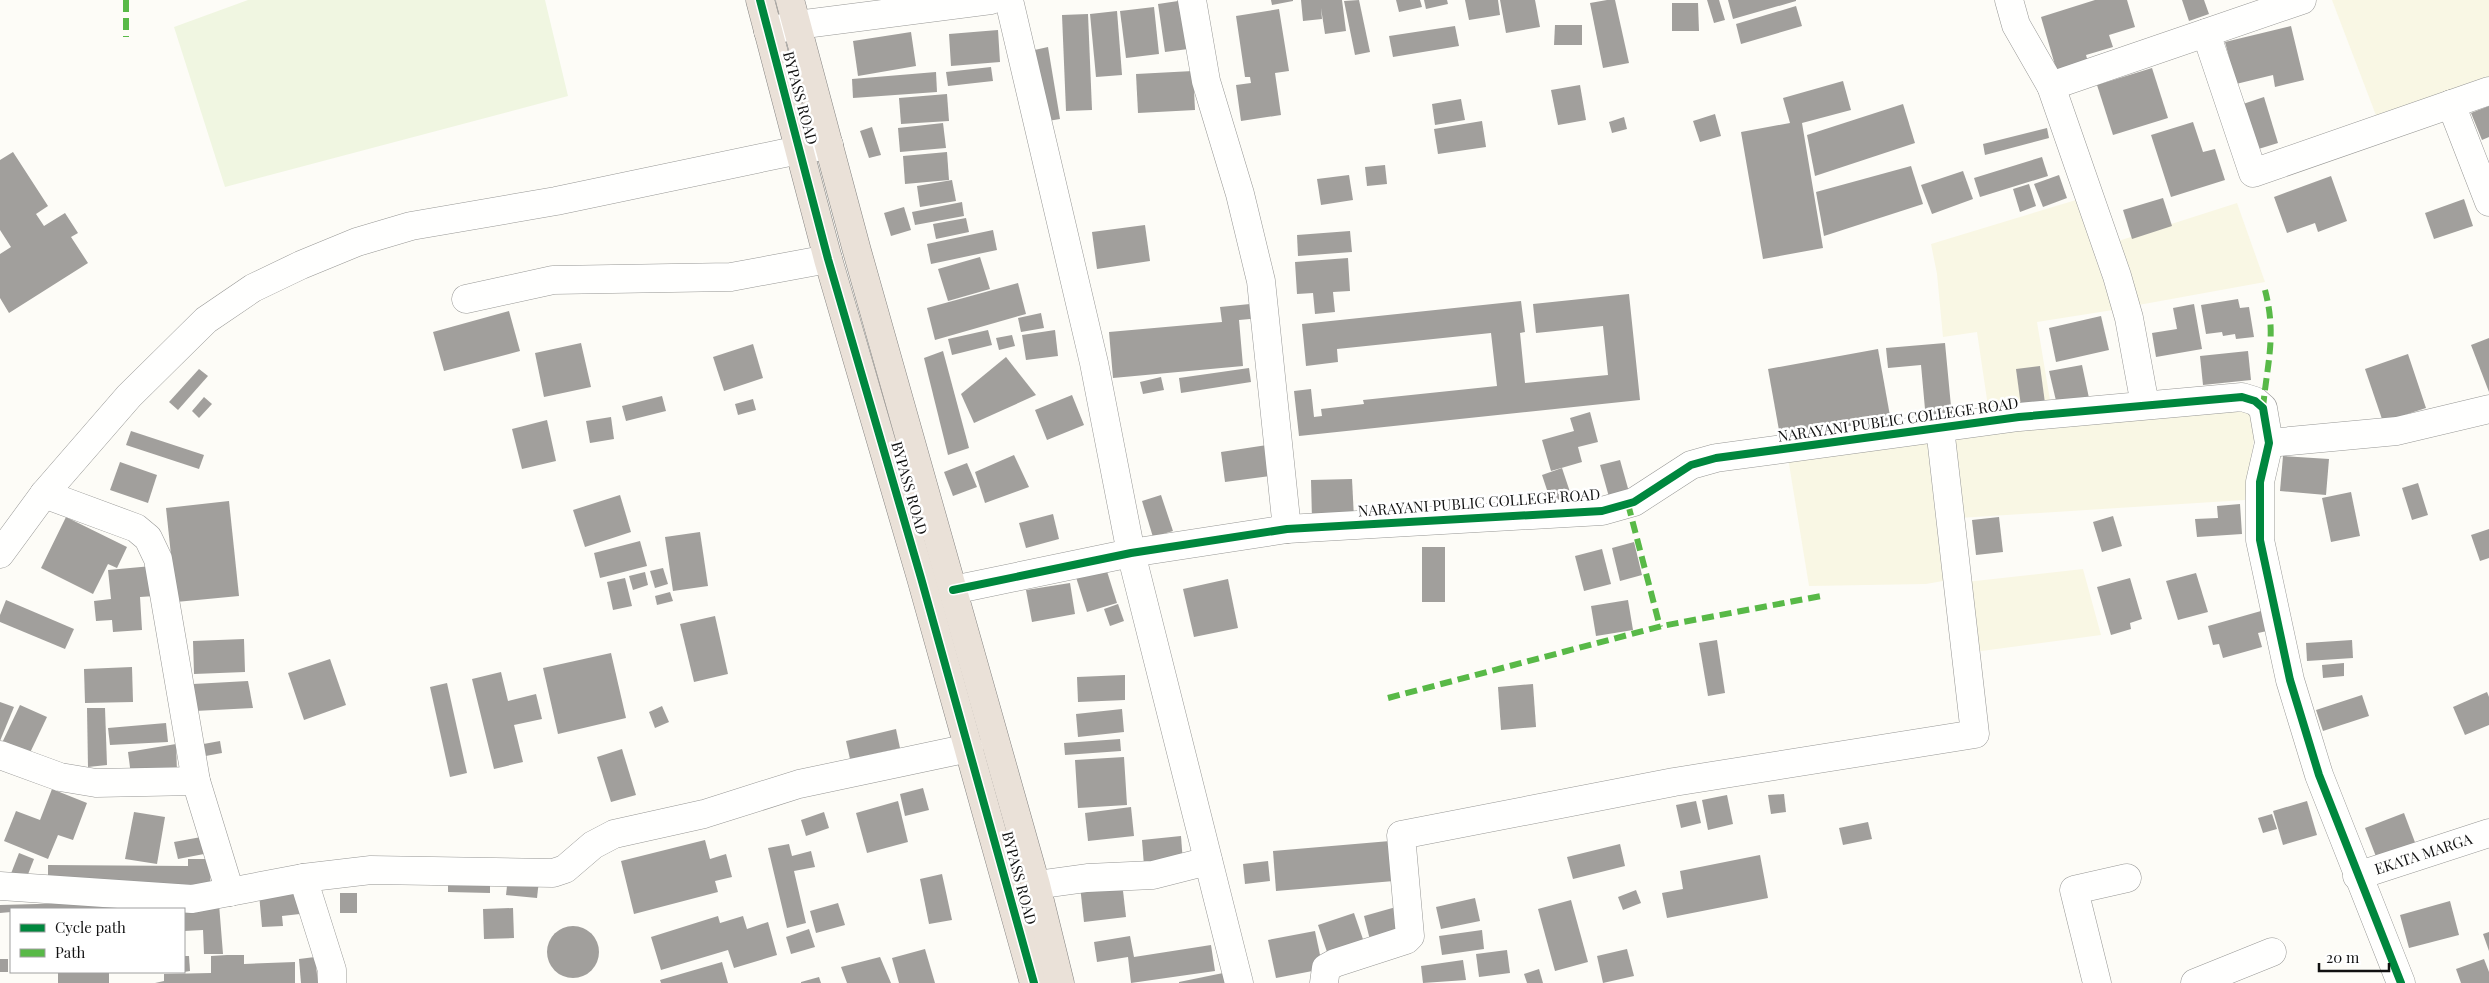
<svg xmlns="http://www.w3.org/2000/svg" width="2489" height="983" viewBox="0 0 2489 983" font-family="'Playfair Display',serif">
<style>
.farmland{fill:#f9f7e4}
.pitch{fill:#f0f6e1}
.building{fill:#a19f9c}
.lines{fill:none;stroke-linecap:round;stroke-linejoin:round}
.minor-casing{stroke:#979795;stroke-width:29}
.highway-casing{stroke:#858482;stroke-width:29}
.minor{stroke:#fffffe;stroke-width:28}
.highway{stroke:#eae1d8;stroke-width:28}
.quiet{stroke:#58b947;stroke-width:6;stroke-dasharray:12 6;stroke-linecap:butt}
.cycleway-casing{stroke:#fff;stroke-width:11}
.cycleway{stroke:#00873e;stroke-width:8}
.labels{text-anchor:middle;stroke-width:5;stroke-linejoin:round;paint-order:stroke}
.street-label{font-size:15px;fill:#111;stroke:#fff}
</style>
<rect width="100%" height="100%" fill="#fdfcf7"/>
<!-- farmland -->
<g class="farmland">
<polygon points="2332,0 2489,0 2489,79 2377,118"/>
<polygon points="2076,200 2113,310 2037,322 2051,406 1989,413 1977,332 1943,337 1937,274 1931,244"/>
<polygon points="2237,203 2265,282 2133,306 2112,243"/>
<polygon points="2228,407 2250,413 2255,432 2245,500 1959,518 1953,438"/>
<polygon points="1928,441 1946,578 1943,581 1926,584 1809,586 1788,458"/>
<polygon points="2083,569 2101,635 1974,652 1966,582"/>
</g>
<!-- pitch -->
<polygon class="pitch" points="248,0 545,0 568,96 225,187 174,27"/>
<!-- building -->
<g class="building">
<polygon points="1185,0 1196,48 1165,52 1158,4"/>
<polygon points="1271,0 1293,0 1293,1 1272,5"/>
<polygon points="1301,0 1342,0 1346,31 1325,34 1321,8 1322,19 1303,21"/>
<polygon points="1359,0 1370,52 1355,55 1344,1"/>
<polygon points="1396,0 1420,0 1422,7 1399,12"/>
<polygon points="1424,0 1447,0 1448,4 1426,9"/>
<polygon points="1465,0 1498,0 1500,15 1469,20"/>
<polygon points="1500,0 1535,0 1540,27 1506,33"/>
<polygon points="1607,0 1615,0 1629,63 1603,68 1590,3"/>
<polygon points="1707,0 1719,0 1725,20 1714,23"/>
<polygon points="1728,0 1796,0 1796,1 1733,19"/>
<polygon points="2095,0 2127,0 2135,27 2109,35 2113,47 2086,55 2088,62 2057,72 2041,17"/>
<polygon points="2182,0 2204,0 2209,14 2189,21"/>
<polygon points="1672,3 1698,3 1699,31 1672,31"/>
<polygon points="1796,6 1802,26 1741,44 1736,24"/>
<polygon points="1154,7 1159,54 1126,58 1120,11"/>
<polygon points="1279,9 1289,71 1275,73 1281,115 1241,121 1236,85 1251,83 1250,77 1245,77 1236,16"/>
<polygon points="1117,11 1122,75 1096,77 1090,14"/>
<polygon points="1088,14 1092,110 1066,111 1062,15"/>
<polygon points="1555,25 1582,25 1582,45 1554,45"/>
<polygon points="1455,26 1459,46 1393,57 1389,36"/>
<polygon points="2291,26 2304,80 2275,87 2273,75 2236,84 2225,42"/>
<polygon points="998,30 1000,62 951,66 949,34"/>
<polygon points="911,32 916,66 858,76 853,41"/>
<polygon points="1048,47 1060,119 1042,122 1030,51"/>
<polygon points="991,67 993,81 948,86 946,72"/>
<polygon points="2152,68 2168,118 2113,135 2097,85"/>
<polygon points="1193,71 1195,110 1138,113 1136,74"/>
<polygon points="936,72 937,92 853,98 852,79"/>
<polygon points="1843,81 1851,110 1802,123 1823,248 1763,259 1741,132 1790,123 1783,98"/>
<polygon points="1580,85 1586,120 1558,125 1551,90"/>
<polygon points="947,94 949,121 901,124 899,98"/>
<polygon points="2264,97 2278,143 2252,151 2237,106"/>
<polygon points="1461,99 1465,120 1435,125 1432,104"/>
<polygon points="1903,104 1915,143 1815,176 1807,135"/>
<polygon points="2489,106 2489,137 2482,140 2471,113"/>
<polygon points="1715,114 1721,136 1700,142 1693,121"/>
<polygon points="1624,117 1627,129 1612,133 1609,122"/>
<polygon points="1482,121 1486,147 1438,154 1434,129"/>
<polygon points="2193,122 2203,152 2215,149 2225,180 2171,197 2151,135"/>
<polygon points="943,123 946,148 900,152 898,128"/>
<polygon points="872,127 881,155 869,158 860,131"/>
<polygon points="2047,128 2049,138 1985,155 1983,144"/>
<polygon points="13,152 48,206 36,214 44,226 65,213 78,233 71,237 88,263 9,313 0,298 0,254 11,247 0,230 0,160"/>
<polygon points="947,152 949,180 905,184 903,156"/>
<polygon points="2042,157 2048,176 1980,197 1974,178"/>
<polygon points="1385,165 1387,184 1367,186 1365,167"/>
<polygon points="1911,166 1923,204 1824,236 1816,192"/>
<polygon points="1963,171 1973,199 1932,214 1921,185"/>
<polygon points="1349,175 1353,200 1321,205 1317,179"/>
<polygon points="2059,175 2067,198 2043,207 2034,184"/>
<polygon points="2331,176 2347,221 2318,232 2315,223 2287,233 2274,197"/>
<polygon points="952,180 956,201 920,207 917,186"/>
<polygon points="2029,184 2036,206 2020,212 2013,189"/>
<polygon points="2163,198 2172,226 2132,239 2123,210"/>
<polygon points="2464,199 2473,226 2434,239 2425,213"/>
<polygon points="962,202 964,216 915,225 912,212"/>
<polygon points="904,207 911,230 891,236 884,213"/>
<polygon points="966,218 969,232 936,239 933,224"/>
<polygon points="1145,225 1150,261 1097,269 1092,232"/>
<polygon points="993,230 997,250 931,264 927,244"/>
<polygon points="1350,231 1352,252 1298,256 1297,235"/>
<polygon points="980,257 990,289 948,301 938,269"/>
<polygon points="1348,258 1350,291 1333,292 1335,312 1315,314 1313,293 1297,294 1295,262"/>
<polygon points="1018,283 1026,314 935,340 927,308"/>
<polygon points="1629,294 1640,400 1299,436 1294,391 1311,389 1314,417 1322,416 1321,409 1364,404 1363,400 1497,386 1491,333 1337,349 1338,362 1306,366 1302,324 1521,301 1525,332 1520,333 1525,383 1608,375 1603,326 1536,333 1533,304"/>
<polygon points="2238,299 2240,308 2249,307 2254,337 2236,339 2235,334 2223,336 2222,332 2206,334 2201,305"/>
<polygon points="1260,303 1261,318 1239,320 1243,366 1113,378 1109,332 1222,322 1220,307"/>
<polygon points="2194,304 2202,349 2156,357 2152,333 2177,329 2173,308"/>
<polygon points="509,311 520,351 444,371 433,332"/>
<polygon points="1041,313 1044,328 1021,332 1018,318"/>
<polygon points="2101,316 2109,350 2056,362 2049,328"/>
<polygon points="988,330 992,345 952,355 948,339"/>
<polygon points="1055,330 1058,356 1026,360 1022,335"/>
<polygon points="1012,335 1015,346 999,350 996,338"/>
<polygon points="2489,338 2489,392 2471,345"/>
<polygon points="581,343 591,387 544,397 535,353"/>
<polygon points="1945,343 1952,417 1926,420 1921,365 1888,368 1886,348"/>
<polygon points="753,344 763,378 724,391 713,357"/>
<polygon points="1878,349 1892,427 1782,447 1768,369"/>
<polygon points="943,351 969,448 948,455 924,358"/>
<polygon points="2248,351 2251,380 2203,385 2200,356"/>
<polygon points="2408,354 2426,408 2383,422 2365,369"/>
<polygon points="1006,357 1036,395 974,423 961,394"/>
<polygon points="2082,365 2089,398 2057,405 2049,371"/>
<polygon points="2040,366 2045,403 2021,406 2016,369"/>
<polygon points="1249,368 1251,382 1181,393 1179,378"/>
<polygon points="199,369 208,376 178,410 169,402"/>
<polygon points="1161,377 1164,390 1143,394 1140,382"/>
<polygon points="1072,395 1084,425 1047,440 1035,410"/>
<polygon points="662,396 666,411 626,421 622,406"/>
<polygon points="204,397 212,404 199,418 192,411"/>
<polygon points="753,399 756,410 738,415 735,404"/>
<polygon points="1590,412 1598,442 1578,447 1582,462 1551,471 1542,440 1574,431 1570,418"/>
<polygon points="611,417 614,439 590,443 586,421"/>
<polygon points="547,420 556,461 522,469 512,429"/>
<polygon points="131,431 204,455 199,469 126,445"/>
<polygon points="1274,444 1278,475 1225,482 1221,452"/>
<polygon points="1014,455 1029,487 985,503 975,472"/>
<polygon points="2283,456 2329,459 2326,495 2280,491"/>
<polygon points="1620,460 1629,492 1609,497 1600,465"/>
<polygon points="120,462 157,475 148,503 110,490"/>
<polygon points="967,463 977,487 953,496 944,472"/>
<polygon points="1562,468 1571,495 1551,502 1542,475"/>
<polygon points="1352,479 1354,518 1312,520 1311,480"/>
<polygon points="2418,483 2428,515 2412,520 2402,488"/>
<polygon points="2351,492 2360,536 2331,542 2322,498"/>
<polygon points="620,495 631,532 585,547 573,510"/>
<polygon points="1161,495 1173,531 1153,537 1142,501"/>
<polygon points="229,501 239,596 176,602 166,508"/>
<polygon points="2240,504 2242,534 2197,537 2195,519 2218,518 2217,506"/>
<polygon points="1053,514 1059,539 1026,548 1019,523"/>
<polygon points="2113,516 2122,546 2102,552 2093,522"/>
<polygon points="66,517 127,547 117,568 108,564 93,594 41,568"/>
<polygon points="1999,517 2003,552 1976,555 1972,520"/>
<polygon points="2489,529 2489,558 2480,561 2471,535"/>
<polygon points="700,532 708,586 673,591 665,537"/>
<polygon points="640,541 647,566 600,578 594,553"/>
<polygon points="1634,542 1642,575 1620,581 1612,548"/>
<rect x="1422" y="547" width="23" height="55"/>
<polygon points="1602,549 1611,584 1584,591 1575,556"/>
<polygon points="1105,565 1117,603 1087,612 1075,574"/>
<polygon points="152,566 155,596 140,597 142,630 113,632 112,620 96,621 94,601 111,599 108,570"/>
<polygon points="663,568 668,584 655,588 650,571"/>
<polygon points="645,572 648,585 633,590 629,576"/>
<polygon points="2196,573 2208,612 2178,620 2166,581"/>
<polygon points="625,578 632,606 613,610 607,582"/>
<polygon points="2130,578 2142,619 2130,623 2131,629 2111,635 2097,587"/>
<polygon points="1228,579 1238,628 1194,637 1183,589"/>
<polygon points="1070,583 1075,614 1032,622 1026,590"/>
<polygon points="670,592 673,601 657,605 655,596"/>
<polygon points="6,600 74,629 65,649 0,622 0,615"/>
<polygon points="1628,600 1633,630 1596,636 1591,606"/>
<polygon points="1118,604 1124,621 1110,626 1104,609"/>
<polygon points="2261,611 2267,631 2258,633 2262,647 2223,658 2219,644 2213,645 2208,626"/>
<polygon points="715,616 728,674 694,682 680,624"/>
<polygon points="244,639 245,672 194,674 193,641"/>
<polygon points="1717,640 1725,693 1708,696 1699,643"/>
<polygon points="2352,640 2353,658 2307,661 2306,643"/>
<polygon points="611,653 626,718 558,734 543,668"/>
<polygon points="330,659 346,705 304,720 288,673"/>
<polygon points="2344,663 2344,676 2323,678 2322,665"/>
<polygon points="132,667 133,702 85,703 84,669"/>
<polygon points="501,672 508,701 536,694 542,719 514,725 523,762 494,769 472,679"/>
<polygon points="1125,675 1125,700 1078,702 1077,677"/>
<polygon points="248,681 253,708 195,711 193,684"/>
<polygon points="447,683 467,773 450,777 430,687"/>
<polygon points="1533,684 1536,727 1501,730 1498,687"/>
<polygon points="2487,692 2489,697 2489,725 2465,735 2453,707"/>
<polygon points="2362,695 2369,716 2323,731 2316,710"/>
<polygon points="0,702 14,707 0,741"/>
<polygon points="20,705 47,717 28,757 1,745"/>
<polygon points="662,706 669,722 655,728 649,712"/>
<polygon points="87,708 105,708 107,765 88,767"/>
<polygon points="1122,709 1124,732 1078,737 1076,714"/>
<polygon points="166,723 168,742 110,745 108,728"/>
<polygon points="896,729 900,748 850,759 846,741"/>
<polygon points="1120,739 1121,751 1065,755 1064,743"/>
<polygon points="220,741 222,753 200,757 198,745"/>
<polygon points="176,744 177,771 131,775 128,752"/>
<polygon points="622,749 636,795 611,802 597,757"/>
<polygon points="1124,757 1127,805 1078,808 1075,760"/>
<polygon points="923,788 929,810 905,816 900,794"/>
<polygon points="52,789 87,803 73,840 58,835 48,859 4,841 16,811 40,820"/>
<polygon points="1784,794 1786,812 1771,814 1768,795"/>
<polygon points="1727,795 1733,824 1708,830 1702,800"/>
<polygon points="898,801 908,842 867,853 856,813"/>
<polygon points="1696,801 1701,823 1681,828 1676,805"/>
<polygon points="2307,801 2317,835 2283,845 2273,811"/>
<polygon points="1131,807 1134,836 1088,841 1085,813"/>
<polygon points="134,812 165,817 157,864 125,859"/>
<polygon points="824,812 829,828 806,836 801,820"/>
<polygon points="2404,813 2419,853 2380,867 2365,828"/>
<polygon points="2272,814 2277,829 2263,833 2258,818"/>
<polygon points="1868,822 1872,839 1843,845 1839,828"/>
<polygon points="1181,836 1183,863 1144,866 1142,840"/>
<polygon points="201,837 204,854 178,859 174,842"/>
<polygon points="705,840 710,859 726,854 732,877 715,881 718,892 634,914 621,861"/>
<polygon points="1390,841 1394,881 1276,891 1273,851"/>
<polygon points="789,844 792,856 811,851 815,867 794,871 806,923 787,928 768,848"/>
<polygon points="1620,844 1625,866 1573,879 1567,857"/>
<polygon points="19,853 34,859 25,882 10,876"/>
<polygon points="1760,855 1768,898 1667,918 1662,893 1683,889 1680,871"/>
<polygon points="188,859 211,859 210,889 167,890 167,883 48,883 48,865 188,866"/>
<polygon points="1268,861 1270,881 1245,884 1243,864"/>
<polygon points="942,874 952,920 929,924 920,879"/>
<polygon points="448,876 490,877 490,893 448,892"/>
<polygon points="508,877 539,880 537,898 506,895"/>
<polygon points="1122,882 1126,917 1084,922 1080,886"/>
<polygon points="1636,890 1641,903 1623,910 1618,897"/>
<polygon points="298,891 300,914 282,916 283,926 262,927 259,894"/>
<rect x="340" y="893" width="17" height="20"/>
<polygon points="1475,898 1480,921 1441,929 1436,907"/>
<polygon points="1571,900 1588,962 1555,971 1538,909"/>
<polygon points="149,901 219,904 223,954 204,954 203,930 184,931 184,909 11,909 11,912 0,913 0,905"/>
<polygon points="2450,901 2459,935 2409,948 2400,915"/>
<polygon points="838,903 845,925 816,933 810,911"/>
<polygon points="1396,907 1403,931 1370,940 1364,916"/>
<polygon points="513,908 514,938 484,939 483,909"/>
<polygon points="1354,913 1366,948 1330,961 1318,925"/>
<polygon points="718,916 720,923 743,916 747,929 768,922 777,955 734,968 728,950 661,970 651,937"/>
<circle cx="573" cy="952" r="26"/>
<polygon points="809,929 815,947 791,954 786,937"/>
<polygon points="1482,930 1484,949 1442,955 1439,936"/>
<polygon points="1315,931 1323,969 1276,978 1268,940"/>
<polygon points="2489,932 2489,951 2483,934"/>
<polygon points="1130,936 1134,957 1211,945 1215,971 1131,983 1128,957 1097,962 1094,942"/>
<polygon points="925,949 935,983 899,983 892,958"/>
<polygon points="1627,949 1634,976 1603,983 1597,956"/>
<polygon points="1507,950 1510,973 1479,977 1476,954"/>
<polygon points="227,955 244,955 244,964 295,962 295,983 155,983 164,981 164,974 211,973 211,956"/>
<polygon points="184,956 189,956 190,971 184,972"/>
<polygon points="315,957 318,983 301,983 299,959"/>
<polygon points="880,957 891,983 847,983 841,967"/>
<rect x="0" y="959" width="8" height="13"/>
<polygon points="2484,959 2489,972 2489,983 2461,983 2456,969"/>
<polygon points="1463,960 1466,980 1423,983 1421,966"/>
<polygon points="722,962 728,983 661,983 660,980"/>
<polygon points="1539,969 1543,983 1527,983 1524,974"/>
<rect x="58" y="972" width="51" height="11"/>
<polygon points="1228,972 1230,983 1179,983 1179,982"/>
<polygon points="819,977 821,983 801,983 801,982"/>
</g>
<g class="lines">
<!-- minor casing -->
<g class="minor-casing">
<g id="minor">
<polyline points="1009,0 1094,363 1131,553 1239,983"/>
<polyline points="1192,0 1206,81 1240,194 1261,281 1287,529"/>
<polyline points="2009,0 2016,25 2051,86 2117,276 2129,318 2145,405"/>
<polyline points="768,31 797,25 991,0"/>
<polyline points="2206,33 2253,173 2489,91"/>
<polyline points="2051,86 2302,0"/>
<polyline points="2451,104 2489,202"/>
<polyline points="466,299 553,280 731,277 828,259"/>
<polyline points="2269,443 2397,431 2489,409"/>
<polyline points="44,494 136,528 148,538 158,559 196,781 230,892"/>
<polyline points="0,554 44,494 129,396 206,320 253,288 301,265 357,242 411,226 556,201 799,150 829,145"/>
<polyline points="953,590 1131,553 1287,529 1602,511 1634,502 1691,465 1716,458 2019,417 2242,397 2255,401 2263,408 2269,443 2260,482 2260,540 2290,680 2319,775 2401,983"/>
<polyline points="0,755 60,777 96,783 196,781"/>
<path id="s1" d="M 2357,876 L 2489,833"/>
<polyline points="303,878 332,970 332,983"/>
<polyline points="1036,885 1087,878 1153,875 1208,861"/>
<polyline points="0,886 192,899 303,878 371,870 553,873 565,869 593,845 614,834 704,814 799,784 969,748"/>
<polyline points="1324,983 1326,968 1335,963 1406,940 1410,936 1401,835 1674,782 1975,734 1940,428"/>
<polyline points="2097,983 2074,890 2127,878"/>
<polyline points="2195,983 2272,952"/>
</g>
</g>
<!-- highway casing -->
<g class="highway-casing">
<g id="highway">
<polyline points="760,0 828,259 921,578 1034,983"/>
<polyline points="790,0 857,251 1036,885 1060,983"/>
</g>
</g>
<!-- minor -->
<use href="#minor" class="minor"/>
<!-- highway -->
<use href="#highway" class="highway"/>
<!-- quiet -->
<g class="quiet">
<polyline points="126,0 126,37"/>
<path d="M 2263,408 C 2267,363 2277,336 2265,290"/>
<polyline points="1628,504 1660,627"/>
<polyline points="1388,698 1662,626 1821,596"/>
</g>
<!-- cycleway casing -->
<g class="cycleway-casing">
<g id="cycleway">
<polyline points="760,0 828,259 921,578 1034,983"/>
<polyline points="953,590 1131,553 1287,529 1602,511 1634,502 1691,465 1716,458 2019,417 2242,397 2255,401 2263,408 2269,443 2260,482 2260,540 2290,680 2319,775 2401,983"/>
</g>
</g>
<!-- cycleway -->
<use href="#cycleway" class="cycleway"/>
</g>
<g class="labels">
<!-- street labels -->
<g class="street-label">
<text transform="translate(800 98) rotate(75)" y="5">BYPASS ROAD</text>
<text transform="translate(1898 420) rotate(-8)" y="5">NARAYANI PUBLIC COLLEGE ROAD</text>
<text transform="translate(909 488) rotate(74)" y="5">BYPASS ROAD</text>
<text transform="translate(1479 503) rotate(-4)" y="5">NARAYANI PUBLIC COLLEGE ROAD</text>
<text dy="5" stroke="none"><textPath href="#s1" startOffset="70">EKATA MARGA</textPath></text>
<text transform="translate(1019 878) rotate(75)" y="5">BYPASS ROAD</text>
</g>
</g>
<!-- legend -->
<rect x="10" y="908" width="175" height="65" fill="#ffffff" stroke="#a0a0a0"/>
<rect x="20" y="924" width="25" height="8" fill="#00873e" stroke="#a0a0a0"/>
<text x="55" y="933" font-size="15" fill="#111111">Cycle path</text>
<rect x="20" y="949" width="25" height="8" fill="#58b947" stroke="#a0a0a0"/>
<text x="55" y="958" font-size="15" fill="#111111">Path</text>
<!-- scale -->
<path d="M2319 963v8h70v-8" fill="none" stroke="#111111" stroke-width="2.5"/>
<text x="2326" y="963" font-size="15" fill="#111111" stroke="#ffffff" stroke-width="4" paint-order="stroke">20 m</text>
</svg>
